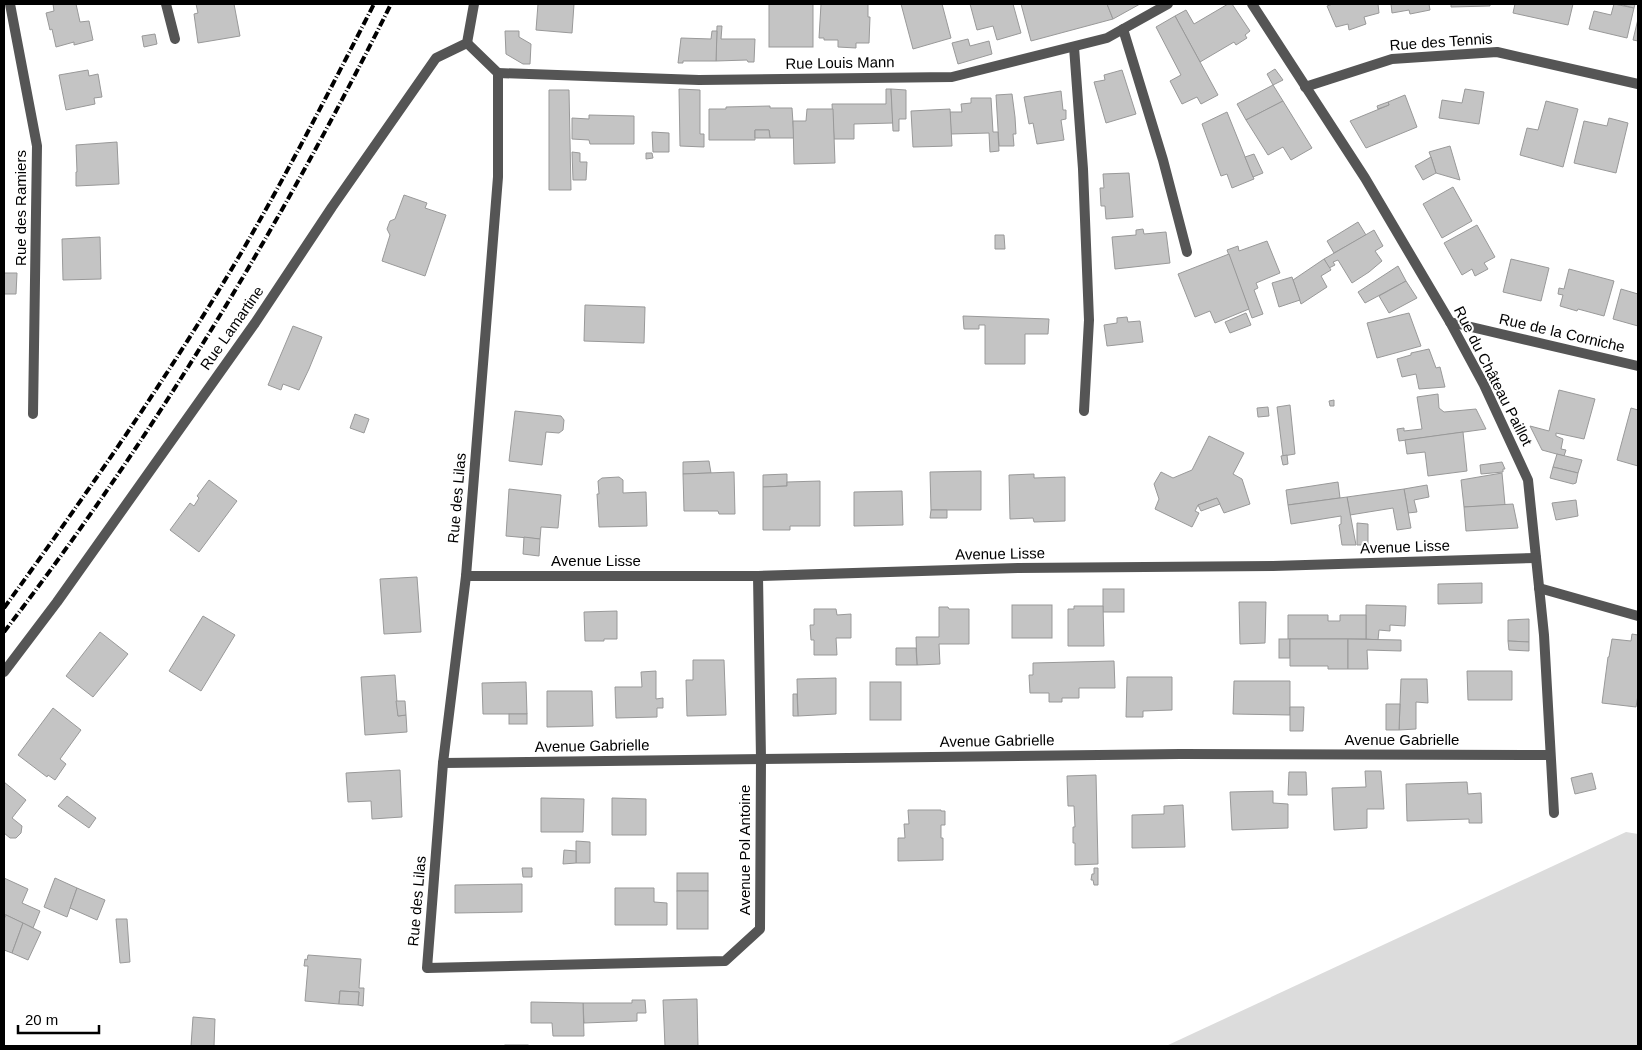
<svg xmlns="http://www.w3.org/2000/svg" width="1642" height="1050" viewBox="0 0 1642 1050" font-family="Helvetica,sans-serif">
<style>
.green{fill:#dcdcdc}
.building{fill:#c4c4c4;stroke:#999}
.lines{fill:none;stroke-linecap:round;stroke-linejoin:round}
.service{stroke:#555;stroke-width:10}
.minor{stroke:#555;stroke-width:10}
.rail{stroke:#000;stroke-width:4;stroke-dasharray:8 2.5 1 2.5;stroke-linecap:butt}
.labels{text-anchor:middle;stroke-width:4;stroke-linejoin:round;paint-order:stroke}
.street-label{font-size:15px;fill:#000;stroke:#fff}
</style>
<rect width="100%" height="100%" fill="#fff"/>
<!-- green -->
<polygon class="green" points="1626,832 1638,834 1638,1046 1166,1046"/>
<!-- building -->
<g class="building">
<polygon points="53,4 76,4 80,22 89,21 93,40 74,45 74,42 56,47 52,29 50,30 46,13 54,11"/>
<polygon points="196,4 234,4 240,36 198,43 194,14 198,13"/>
<polygon points="538,4 574,4 572,33 536,30"/>
<rect x="769" y="4" width="44" height="43"/>
<polygon points="821,4 868,4 868,17 870,17 869,43 856,43 856,48 838,47 838,40 824,40 824,38 819,38"/>
<polygon points="901,4 942,4 951,38 913,49"/>
<polygon points="970,4 1013,4 1021,33 997,40 993,26 977,30"/>
<polygon points="1021,4 1107,4 1113,19 1031,41"/>
<polygon points="1107,4 1140,4 1113,19"/>
<polygon points="1228,4 1232,4 1250,31 1245,35 1247,38 1236,45 1234,42 1200,62 1175,16 1186,10 1194,24"/>
<polygon points="1333,4 1378,4 1379,13 1364,17 1366,24 1349,30 1348,24 1336,27 1327,6"/>
<polygon points="1391,4 1429,4 1430,10 1410,14 1409,10 1392,13"/>
<polygon points="1451,4 1490,4 1490,6 1451,7"/>
<polygon points="1515,4 1573,4 1568,25 1513,13"/>
<polygon points="1614,4 1634,8 1627,38 1589,29 1594,11 1611,15"/>
<polygon points="1619,4 1635,4 1634,8"/>
<polygon points="1175,16 1218,95 1201,104 1197,97 1182,104 1170,81 1181,75 1156,27"/>
<polygon points="1638,19 1638,41 1633,40"/>
<polygon points="717,26 722,26 721,39 755,39 754,62 748,62 747,60 716,61"/>
<polygon points="505,31 519,31 519,37 531,44 530,64 523,64 506,54"/>
<polygon points="712,31 717,31 716,61 683,61 683,63 678,63 681,38 711,39"/>
<polygon points="155,34 157,44 144,47 142,36"/>
<polygon points="968,39 970,46 989,41 992,54 958,64 952,43"/>
<polygon points="1275,69 1283,80 1273,85 1267,74"/>
<polygon points="88,70 89,76 98,74 102,97 94,98 95,104 66,110 59,75"/>
<polygon points="1122,70 1136,114 1106,123 1094,82 1105,80 1104,75"/>
<polygon points="1273,85 1283,101 1246,120 1237,104"/>
<polygon points="679,89 700,90 700,134 704,134 704,147 680,146"/>
<polygon points="886,89 891,89 893,123 854,124 854,139 834,139 832,104 886,104"/>
<polygon points="891,89 906,90 906,119 899,119 899,131 893,131"/>
<polygon points="1465,89 1484,92 1479,124 1439,118 1442,100 1462,103"/>
<polygon points="549,90 569,90 571,190 549,190"/>
<polygon points="1061,91 1063,110 1066,110 1066,119 1061,120 1064,140 1037,144 1033,123 1029,124 1024,97"/>
<polygon points="1012,94 1015,117 1016,134 1013,134 1014,146 999,146 996,95"/>
<polygon points="1405,95 1417,127 1366,148 1350,121 1389,105 1388,102"/>
<polygon points="971,98 991,98 993,132 998,132 999,151 990,152 989,133 951,134 950,112 962,112 961,104 971,103"/>
<polygon points="1283,101 1312,148 1291,160 1283,147 1268,155 1246,120"/>
<polygon points="1546,101 1578,109 1563,167 1520,155 1527,128 1538,130"/>
<polygon points="1388,102 1389,105 1378,109 1377,106"/>
<polygon points="770,106 770,108 792,108 794,138 770,138 769,130 755,130 755,140 709,140 709,109 726,109 726,107"/>
<polygon points="807,109 833,109 835,163 794,164 793,121 806,121"/>
<polygon points="950,109 952,146 913,147 911,111"/>
<polygon points="1227,112 1254,179 1232,188 1227,174 1221,176 1202,124"/>
<polygon points="589,115 634,116 634,144 590,144 589,140 572,139 572,118 589,119"/>
<polygon points="1609,118 1628,123 1616,173 1574,163 1584,121 1607,126"/>
<polygon points="755,130 769,130 770,138 755,138"/>
<polygon points="652,132 669,133 669,152 653,152"/>
<polygon points="117,142 119,184 76,186 76,172 77,172 76,145"/>
<polygon points="1450,146 1460,180 1436,173 1431,157 1429,152"/>
<polygon points="572,152 580,153 580,162 587,162 586,180 573,180"/>
<polygon points="646,153 652,153 653,158 646,159"/>
<polygon points="1254,154 1263,173 1253,177 1245,157"/>
<polygon points="1431,157 1436,173 1423,180 1415,166"/>
<polygon points="1129,173 1133,217 1106,219 1105,206 1101,206 1100,188 1104,188 1103,174"/>
<polygon points="1453,187 1472,221 1442,238 1423,204"/>
<polygon points="404,195 427,203 425,208 446,215 425,276 382,261 390,235 387,229 390,221 395,219"/>
<polygon points="1358,222 1366,235 1334,253 1327,241"/>
<polygon points="1477,225 1495,257 1484,263 1488,269 1475,276 1472,269 1462,275 1444,243"/>
<polygon points="1143,229 1144,234 1166,232 1170,263 1115,269 1112,237 1136,235 1136,230"/>
<polygon points="1374,230 1383,246 1375,251 1382,261 1369,272 1352,283 1338,260 1333,262 1335,265 1329,268 1324,259"/>
<polygon points="995,235 1004,235 1005,249 995,249"/>
<polygon points="100,237 101,279 63,280 62,239"/>
<polygon points="1267,241 1280,273 1256,283 1258,288 1254,290 1263,314 1252,318 1227,250 1238,246 1239,251"/>
<polygon points="1229,254 1249,309 1215,323 1210,311 1195,317 1178,274"/>
<polygon points="1324,259 1331,270 1321,276 1327,287 1301,304 1293,280"/>
<polygon points="1511,259 1549,268 1541,301 1503,292"/>
<polygon points="1398,266 1406,281 1365,303 1358,292"/>
<polygon points="1569,269 1614,281 1604,316 1578,309 1577,311 1560,306 1563,295 1558,294 1559,288 1564,289"/>
<polygon points="4,273 17,273 16,294 4,294"/>
<polygon points="1292,277 1300,300 1279,307 1272,283"/>
<polygon points="1406,281 1417,298 1389,313 1379,296"/>
<polygon points="1621,289 1638,294 1638,326 1613,319"/>
<polygon points="585,305 645,307 644,343 584,341"/>
<polygon points="1246,313 1251,325 1230,333 1225,322"/>
<polygon points="1409,313 1421,346 1377,358 1367,323"/>
<polygon points="963,316 1049,319 1048,334 1025,334 1025,364 985,364 985,325 979,325 979,329 964,329"/>
<polygon points="1127,317 1128,322 1140,321 1143,342 1107,346 1104,325 1117,323 1117,318"/>
<polygon points="293,326 322,337 309,369 299,390 283,384 281,390 268,385"/>
<polygon points="1429,349 1436,368 1440,367 1445,387 1419,389 1416,374 1402,377 1397,359 1411,355 1411,353"/>
<polygon points="1559,390 1595,399 1584,439 1556,433 1556,436 1563,439 1561,449 1566,450 1564,456 1542,450 1530,426 1549,431"/>
<polygon points="1438,394 1439,408 1444,412 1476,409 1486,429 1399,441 1397,429 1404,428 1404,431 1422,429 1417,397"/>
<polygon points="1334,400 1334,406 1330,406 1329,401"/>
<polygon points="1290,405 1295,454 1283,456 1277,407"/>
<polygon points="1268,407 1269,416 1258,417 1257,408"/>
<polygon points="1631,408 1638,410 1638,466 1617,460"/>
<polygon points="515,411 561,416 564,420 563,430 559,433 546,432 542,465 509,461"/>
<polygon points="355,414 369,419 364,433 350,428"/>
<polygon points="1463,432 1467,471 1428,476 1425,452 1407,454 1405,440"/>
<polygon points="1209,436 1244,453 1233,474 1242,479 1250,504 1224,513 1217,498 1198,505 1195,511 1199,513 1192,527 1155,509 1159,499 1154,484 1161,472 1173,478 1192,470"/>
<polygon points="1557,454 1582,460 1578,473 1553,467"/>
<polygon points="1287,455 1288,464 1283,465 1281,456"/>
<polygon points="709,461 711,473 683,474 683,462"/>
<polygon points="1502,462 1505,469 1503,469 1503,472 1481,474 1480,465"/>
<polygon points="1553,467 1578,473 1576,483 1573,484 1550,478"/>
<polygon points="981,471 981,510 931,510 930,472"/>
<polygon points="734,472 735,514 719,514 718,511 684,511 683,474"/>
<polygon points="1502,473 1505,505 1464,507 1461,480"/>
<polygon points="787,474 787,486 763,487 763,475"/>
<polygon points="1034,474 1034,478 1065,477 1065,521 1034,522 1033,518 1010,519 1009,475"/>
<polygon points="619,477 623,480 623,493 646,492 647,526 599,527 597,494 599,494 598,481 602,478"/>
<polygon points="209,480 237,501 199,552 170,530 190,503 194,506 199,498 197,496"/>
<polygon points="820,481 820,526 790,526 790,530 763,530 763,487 787,486 787,482"/>
<polygon points="1338,482 1340,498 1288,505 1286,490"/>
<polygon points="1427,485 1429,497 1414,500 1417,512 1408,513 1404,489"/>
<polygon points="509,489 561,495 558,528 541,527 540,539 506,536"/>
<polygon points="1404,489 1411,528 1397,530 1393,508 1350,515 1347,497"/>
<polygon points="902,491 903,525 854,526 854,492"/>
<polygon points="1347,497 1356,545 1342,545 1339,525 1341,524 1341,516 1291,524 1288,505"/>
<polygon points="1217,498 1220,504 1201,511 1198,505"/>
<polygon points="1576,500 1578,516 1556,520 1552,503"/>
<polygon points="1513,504 1518,528 1466,531 1464,507"/>
<polygon points="931,510 947,510 947,518 930,518"/>
<polygon points="1357,523 1368,524 1368,545 1357,545"/>
<polygon points="524,537 540,539 539,556 523,554"/>
<polygon points="417,577 421,632 384,634 380,579"/>
<polygon points="1482,583 1482,603 1438,604 1438,584"/>
<rect x="1103" y="589" width="21" height="23"/>
<polygon points="1239,602 1266,602 1265,643 1240,644"/>
<rect x="1012" y="605" width="40" height="33"/>
<polygon points="1366,605 1406,606 1405,626 1390,625 1390,631 1379,630 1378,640 1366,639"/>
<polygon points="1074,606 1103,606 1104,646 1068,646 1068,609 1074,609"/>
<polygon points="939,607 948,607 949,609 969,609 969,644 939,644 940,664 917,665 916,637 939,637"/>
<polygon points="814,609 836,609 837,615 851,614 851,638 836,638 837,655 814,655 814,640 811,640 810,625 814,625"/>
<polygon points="617,611 617,639 604,639 604,641 585,641 584,612"/>
<polygon points="1288,615 1328,615 1328,621 1340,621 1340,615 1366,615 1366,639 1288,639"/>
<polygon points="203,616 235,635 201,691 169,671"/>
<polygon points="1529,619 1529,642 1508,641 1508,620"/>
<polygon points="100,632 128,654 93,697 66,676"/>
<polygon points="1632,634 1638,635 1638,695 1636,707 1602,703 1608,657 1609,657 1612,639 1631,641"/>
<rect x="1279" y="639" width="11" height="19"/>
<polygon points="1290,639 1348,639 1348,669 1328,669 1328,666 1290,666"/>
<polygon points="1348,639 1401,640 1401,651 1367,650 1368,669 1348,669"/>
<polygon points="1508,641 1529,642 1529,651 1509,650"/>
<polygon points="896,648 916,648 917,665 896,665"/>
<polygon points="693,660 724,660 726,715 687,716 686,680 693,680"/>
<polygon points="1114,661 1115,688 1079,688 1079,698 1062,698 1062,702 1049,702 1049,693 1030,693 1029,675 1033,675 1033,663"/>
<polygon points="656,671 656,699 663,698 663,708 657,708 657,717 616,718 615,687 642,687 641,672"/>
<polygon points="1467,671 1512,671 1512,700 1468,700"/>
<polygon points="395,675 398,716 406,715 407,732 365,735 361,677"/>
<polygon points="1127,677 1172,677 1172,710 1143,711 1143,717 1126,717"/>
<polygon points="836,678 836,714 798,716 797,679"/>
<polygon points="1401,679 1427,679 1428,703 1416,702 1416,729 1399,730"/>
<polygon points="1234,681 1290,681 1290,715 1233,714"/>
<polygon points="526,682 527,714 483,714 482,683"/>
<rect x="870" y="682" width="31" height="38"/>
<polygon points="547,691 592,691 593,726 547,727"/>
<polygon points="793,694 797,694 798,716 793,716"/>
<polygon points="396,701 405,701 406,715 398,716"/>
<polygon points="1386,704 1400,704 1399,730 1386,730"/>
<polygon points="1290,707 1304,707 1303,731 1290,731"/>
<polygon points="53,708 81,730 60,759 66,764 55,780 48,775 47,777 18,755"/>
<rect x="509" y="714" width="18" height="10"/>
<polygon points="400,770 402,817 372,819 371,801 348,802 346,773"/>
<polygon points="1365,771 1381,771 1384,809 1367,809 1367,828 1334,830 1332,788 1366,787"/>
<polygon points="1289,772 1306,772 1307,795 1288,795"/>
<polygon points="1592,773 1596,789 1575,794 1571,778"/>
<polygon points="1096,775 1098,864 1075,865 1075,843 1073,843 1073,827 1075,827 1074,806 1068,806 1067,776"/>
<polygon points="4,782 26,800 12,818 22,826 21,833 16,838 10,838 4,833"/>
<polygon points="1467,782 1468,794 1481,793 1482,823 1469,823 1469,819 1407,821 1406,784"/>
<polygon points="1273,791 1273,803 1288,804 1288,828 1232,830 1230,792"/>
<polygon points="67,796 96,818 89,828 58,806"/>
<polygon points="541,798 584,799 583,832 541,832"/>
<polygon points="612,798 646,799 646,835 612,835"/>
<polygon points="1183,805 1185,847 1132,848 1132,815 1164,814 1164,806"/>
<polygon points="908,810 941,810 941,811 945,811 945,825 941,825 941,838 943,838 943,860 898,861 898,838 905,838 904,824 909,824"/>
<polygon points="576,841 590,842 590,863 576,863"/>
<polygon points="564,850 576,851 576,863 563,864"/>
<polygon points="522,868 532,868 532,877 523,877"/>
<polygon points="1094,868 1098,868 1098,885 1094,885 1093,880 1091,880 1092,874 1094,874"/>
<rect x="677" y="873" width="31" height="18"/>
<polygon points="4,878 28,889 22,903 40,911 33,928 4,914"/>
<polygon points="55,878 77,888 67,917 44,907"/>
<polygon points="522,884 522,912 455,913 455,885"/>
<polygon points="77,888 105,900 97,920 70,908"/>
<polygon points="615,888 654,888 654,902 667,903 667,925 615,925"/>
<rect x="677" y="891" width="31" height="38"/>
<polygon points="6,915 23,923 12,953 4,950 4,919"/>
<polygon points="116,919 127,919 130,962 120,963"/>
<polygon points="23,923 41,932 28,960 12,953"/>
<polygon points="308,955 361,959 359,988 364,988 363,1006 358,1005 359,992 340,991 339,1004 305,1001 308,966 304,966 305,959 307,960"/>
<polygon points="340,991 359,992 358,1005 339,1004"/>
<polygon points="697,999 698,1046 665,1046 663,1000"/>
<polygon points="632,1000 645,1000 646,1013 637,1013 637,1021 584,1023 583,1003 632,1003"/>
<polygon points="531,1002 583,1003 584,1036 553,1036 552,1023 531,1023"/>
<polygon points="193,1017 215,1019 214,1046 191,1046"/>
<rect x="505" y="1045" width="23" height="1"/>
</g>
<g class="lines">
<!-- service -->
<g class="service">
<polyline points="166,4 175,39"/>
<polyline points="1123,29 1163,160 1187,252"/>
<polyline points="1074,47 1083,169 1089,320 1084,411"/>
</g>
<!-- minor -->
<g class="minor">
<polyline points="10,4 37,146 33,414"/>
<polyline points="1252,4 1365,178 1450,322 1484,385 1528,480 1544,635 1554,813"/>
<polyline points="467,43 498,73 498,177 466,576 443,763 427,968 725,961 760,929 761,759 758,576"/>
<polyline points="498,73 699,80 952,77 1107,38 1168,4"/>
<polyline points="1305,87 1392,59 1497,52 1638,84"/>
<polyline points="1450,322 1638,366"/>
<polyline points="466,576 758,576 1018,568 1273,566 1536,558"/>
<polyline points="1539,588 1638,616"/>
<polyline points="4,672 57,602 255,323 332,207 436,58 467,43 474,4"/>
<polyline points="443,763 1180,754 1550,755"/>
</g>
<!-- rail -->
<g class="rail">
<path d="M 4,608 C 86,495 166,380 237,260 C 286,176 330,90 374,4"/>
<path d="M 4,632 C 154,437 281,225 391,4"/>
</g>
</g>
<g class="labels">
<!-- street labels -->
<g class="street-label">
<text transform="translate(1441 42) rotate(-4)" y="5">Rue des Tennis</text>
<text transform="translate(840 63) rotate(-1)" y="5">Rue Louis Mann</text>
<text transform="translate(21 208) rotate(-90)" y="5">Rue des Ramiers</text>
<text transform="translate(232 328) rotate(-55)" y="5">Rue Lamartine</text>
<text transform="translate(1562 333) rotate(13)" y="5">Rue de la Corniche</text>
<text transform="translate(1493 376) rotate(63)" y="5">Rue du Château Paillot</text>
<text transform="translate(457 498) rotate(-85)" y="5">Rue des Lilas</text>
<text transform="translate(1405 547) rotate(-2)" y="5">Avenue Lisse</text>
<text transform="translate(1000 554) rotate(-1)" y="5">Avenue Lisse</text>
<text x="596" y="566">Avenue Lisse</text>
<text x="1402" y="745">Avenue Gabrielle</text>
<text transform="translate(997 741) rotate(-1)" y="5">Avenue Gabrielle</text>
<text transform="translate(592 746) rotate(-1)" y="5">Avenue Gabrielle</text>
<text transform="translate(745 850) rotate(-90)" y="5">Avenue Pol Antoine</text>
<text transform="translate(417 901) rotate(-85)" y="5">Rue des Lilas</text>
</g>
</g>
<!-- border -->
<rect width="1642" height="1050" fill="none" stroke="#000000" stroke-width="10"/>
<!-- scale -->
<path d="M18 1025v8h81v-8" fill="none" stroke="#000000" stroke-width="2.5"/>
<text x="25" y="1025" font-size="15" fill="#000000" stroke="#ffffff" stroke-width="4" paint-order="stroke">20 m</text>
</svg>
